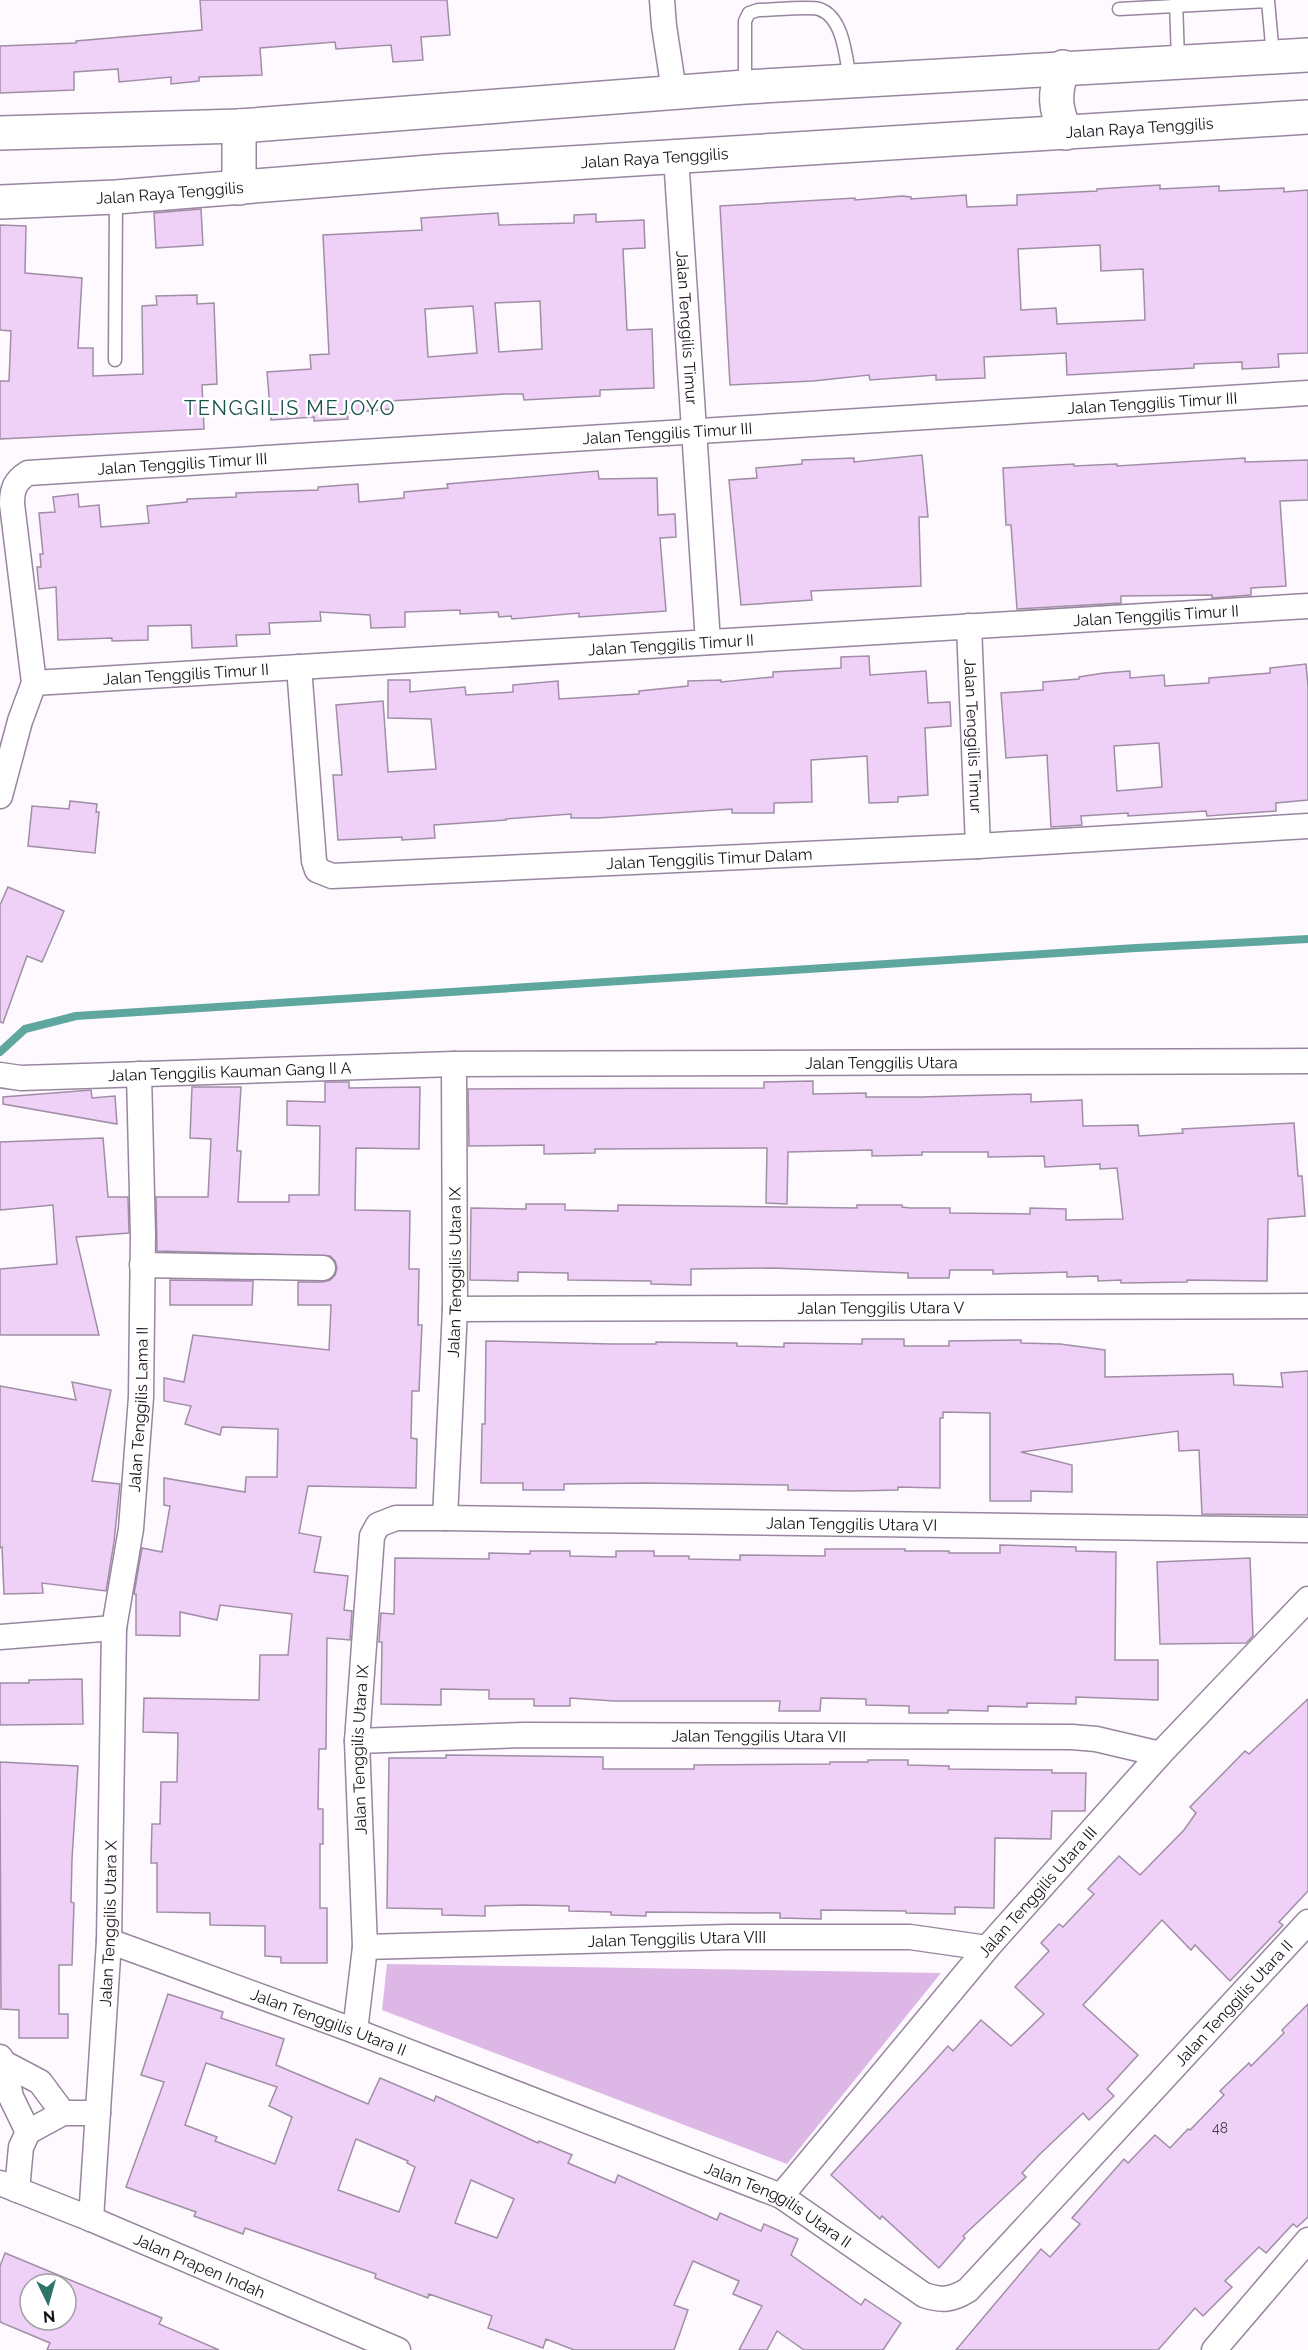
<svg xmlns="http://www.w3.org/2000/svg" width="1308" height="2350" viewBox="0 0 1308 2350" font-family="Raleway,sans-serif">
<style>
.green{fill:#ddb8e7}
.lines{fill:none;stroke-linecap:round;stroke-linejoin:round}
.stream{stroke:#5fa79e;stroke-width:8}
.building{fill:#efd1f8;stroke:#a18ea6;stroke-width:1.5;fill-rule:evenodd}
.service-casing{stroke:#98869e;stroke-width:15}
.minor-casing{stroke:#98869e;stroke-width:27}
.secondary-casing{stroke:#98869e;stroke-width:36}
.service{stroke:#fff;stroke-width:12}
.minor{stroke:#fff;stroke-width:24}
.secondary{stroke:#fff;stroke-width:33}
.labels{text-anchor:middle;stroke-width:5;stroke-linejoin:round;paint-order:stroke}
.number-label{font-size:14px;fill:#4c4050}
.street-label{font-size:16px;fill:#161018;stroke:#fff}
.quarter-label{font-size:20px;letter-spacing:1.5px;fill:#18514a;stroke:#fff}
</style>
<rect width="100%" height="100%" fill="#fdf9fe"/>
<!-- green -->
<polygon class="green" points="387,1964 941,1973 787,2164 382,2010"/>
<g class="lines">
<!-- stream -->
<polyline class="stream" points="0,1052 25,1029 76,1016 1136,948 1308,939"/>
</g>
<!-- building -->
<g class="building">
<polygon points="200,0 447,0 450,35 421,37 423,60 393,62 391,45 336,49 335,42 260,48 262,75 199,77 199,81 171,84 171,77 119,82 118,69 74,72 74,90 0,93 0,46 76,43 76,41 202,30"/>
<path d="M 1160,185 L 1160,189 L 1219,186 L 1219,191 L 1284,188 L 1284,192 L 1308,190 L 1308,353 L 1278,354 L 1279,367 L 1242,369 L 1242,362 L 1194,364 L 1194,368 L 1067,375 L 1066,353 L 984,357 L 985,378 L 936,380 L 936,375 L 870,380 L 869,375 L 813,381 L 730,385 L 720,206 L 855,198 L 855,200 L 902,196 L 911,197 L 911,199 L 966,195 L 967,207 L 1017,205 L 1017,195 L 1097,191 L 1097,189 ZM 1100,245 L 1101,271 L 1143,269 L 1145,320 L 1057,324 L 1056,308 L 1021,310 L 1018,249 Z"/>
<polygon points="201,209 203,245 156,248 154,213"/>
<path d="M 498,213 L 499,225 L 574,223 L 574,215 L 596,214 L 596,222 L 644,220 L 645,248 L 623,249 L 627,330 L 652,329 L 654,388 L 600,390 L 600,396 L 561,398 L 524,400 L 523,394 L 506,394 L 390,401 L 391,409 L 347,413 L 348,419 L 314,421 L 314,417 L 271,420 L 267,372 L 311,369 L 310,355 L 329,354 L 323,235 L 422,230 L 421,218 ZM 540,301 L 542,349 L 499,352 L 495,303 ZM 473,306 L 477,353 L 428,357 L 425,309 Z"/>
<polygon points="0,225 26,226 25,273 82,278 78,348 93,348 93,376 143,374 142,306 157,305 156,296 197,295 197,304 214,303 217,384 202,385 204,429 0,439 0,381 9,381 11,331 0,330"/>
<polygon points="922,455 928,517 919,517 921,586 811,591 812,600 741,605 729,480 757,478 756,468 802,464 802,460 854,458 854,462"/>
<polygon points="1245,458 1245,462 1308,460 1308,500 1280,501 1286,586 1251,588 1251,595 1212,598 1212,595 1121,596 1121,603 1017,609 1011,525 1006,525 1003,468 1074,464 1074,466 1117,464 1117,466"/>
<polygon points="598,471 599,479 657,478 658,515 675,514 676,537 660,538 666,611 579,617 579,613 512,619 511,616 499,617 498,612 460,614 460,610 405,612 405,627 371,628 370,615 320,612 321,621 269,623 270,634 236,635 237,646 192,648 191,625 148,626 148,640 112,641 112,638 58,640 56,587 39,589 37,567 41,567 40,554 43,554 39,513 55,512 53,497 78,494 79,507 99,505 101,527 149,523 147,506 187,502 187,499 236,497 236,493 318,490 318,487 358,484 359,502 404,498 404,492 448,488 447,484"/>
<polygon points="869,656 870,675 926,671 928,703 950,702 951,726 925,728 928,795 898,797 898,802 869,803 867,756 811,760 812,802 774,803 774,813 732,813 732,809 598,818 571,818 571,814 506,819 506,820 434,825 435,838 402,840 402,837 338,840 333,775 342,775 336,705 383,701 388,772 436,769 431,719 388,718 388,680 410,680 410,692 465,687 466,695 513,692 513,685 558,681 559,699 639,694 639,691 688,686 688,681 721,680 721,682 773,677 773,672 841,668 841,657"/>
<path d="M 1306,664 L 1308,687 L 1308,800 L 1276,803 L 1276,811 L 1207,816 L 1206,811 L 1128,816 L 1128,813 L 1081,816 L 1082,825 L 1051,827 L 1047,755 L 1006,758 L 1001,693 L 1043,690 L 1043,682 L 1079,679 L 1079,677 L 1104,673 L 1130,671 L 1130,678 L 1164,675 L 1165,686 L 1209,683 L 1209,678 L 1270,673 L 1270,668 ZM 1159,743 L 1162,787 L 1117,791 L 1114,746 Z"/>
<polygon points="70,801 97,804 96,812 99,812 95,853 28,846 32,806 69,809"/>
<polygon points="8,887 64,911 42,962 27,956 3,1023 0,1022 0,905"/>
<polygon points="813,1081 813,1094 866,1093 866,1097 921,1097 1031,1094 1031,1102 1082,1100 1083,1126 1138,1125 1139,1136 1183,1133 1182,1129 1294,1123 1298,1176 1302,1176 1305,1216 1268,1219 1267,1281 1187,1280 1187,1282 1121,1283 1121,1280 1098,1281 1098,1276 1067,1277 1067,1272 993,1274 993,1270 950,1270 949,1278 908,1278 908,1273 773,1268 691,1269 691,1285 651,1284 651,1281 568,1280 568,1273 518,1272 518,1281 470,1280 471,1208 526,1209 526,1204 565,1204 565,1210 618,1211 618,1205 857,1208 857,1205 902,1205 902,1207 910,1208 950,1208 950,1213 1030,1214 1030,1208 1066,1209 1066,1220 1123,1219 1117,1168 1100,1169 1100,1164 1045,1167 1044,1156 988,1157 988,1152 922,1152 922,1155 872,1156 872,1150 788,1152 787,1204 766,1203 767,1148 595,1149 595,1153 544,1154 544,1145 469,1146 468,1089 764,1088 764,1082"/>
<polygon points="325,1082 349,1082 349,1088 420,1087 419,1149 356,1148 355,1210 410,1211 409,1269 419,1269 418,1325 422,1325 419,1391 412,1391 411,1438 417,1439 416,1488 308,1486 299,1533 321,1537 314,1572 348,1576 344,1610 352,1611 350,1640 327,1638 326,1749 319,1749 318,1809 323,1809 323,1844 320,1844 320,1908 327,1908 327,1963 281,1963 281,1957 265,1956 265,1926 210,1925 210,1913 157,1912 157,1863 151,1863 152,1824 160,1824 161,1782 177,1782 178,1733 143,1732 144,1698 259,1700 260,1655 288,1655 292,1614 220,1605 217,1620 180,1612 180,1636 136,1635 136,1594 134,1594 142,1548 162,1552 170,1506 164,1505 164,1478 245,1492 246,1477 277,1477 278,1429 222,1427 220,1435 185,1424 191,1406 164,1401 164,1378 184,1382 193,1335 329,1350 331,1305 298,1305 298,1282 323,1282 330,1280 335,1275 337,1268 335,1261 330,1256 157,1251 156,1197 208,1197 211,1139 190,1138 192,1087 241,1087 237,1151 241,1151 238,1202 289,1202 289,1195 319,1195 320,1126 287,1125 287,1101 325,1102"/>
<polygon points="91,1090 92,1098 115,1096 117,1124 3,1104 3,1097"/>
<polygon points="103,1138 108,1197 128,1197 129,1233 76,1237 99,1335 0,1335 0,1269 57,1264 53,1205 0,1210 0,1142"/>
<polygon points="170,1280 253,1281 252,1305 170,1305"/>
<polygon points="862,1339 904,1339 904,1346 949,1346 949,1341 1021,1340 1021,1343 1060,1344 1105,1350 1105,1377 1233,1374 1234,1385 1283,1387 1281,1373 1308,1371 1308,1515 1202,1514 1199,1450 1179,1451 1178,1431 1021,1452 1072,1465 1072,1492 1031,1491 1031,1501 990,1501 990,1413 943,1412 943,1418 940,1418 940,1488 898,1487 898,1490 852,1491 788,1490 788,1485 645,1483 564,1484 564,1490 523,1490 523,1483 481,1483 482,1424 485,1424 486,1341 611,1344 656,1344 656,1342 737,1343 737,1346 784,1347 784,1343 862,1344"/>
<polygon points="72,1382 111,1390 92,1481 120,1484 114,1542 106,1591 42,1583 43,1593 4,1594 2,1547 0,1548 0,1386 76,1400"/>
<polygon points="1000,1545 1076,1547 1076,1551 1116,1552 1115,1660 1158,1660 1158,1700 1076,1697 1076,1704 1027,1703 1027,1707 988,1706 988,1711 948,1710 948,1713 909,1713 909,1706 866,1705 866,1699 821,1698 820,1711 779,1711 780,1701 614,1701 570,1698 570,1706 534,1706 534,1699 489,1699 489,1690 441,1689 441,1705 381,1704 382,1642 379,1642 381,1613 394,1614 395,1558 489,1559 489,1553 530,1554 530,1551 570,1551 570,1556 616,1557 616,1551 654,1551 654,1556 689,1556 689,1559 740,1560 740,1555 825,1556 825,1549 905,1549 905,1551 949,1551 949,1553 1000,1553"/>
<polygon points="1250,1558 1253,1636 1246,1643 1160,1644 1157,1562"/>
<polygon points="82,1679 83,1724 0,1725 0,1683 29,1683 29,1680"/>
<polygon points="1308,1699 1308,1891 1279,1922 1283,1925 1230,1981 1195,1945 1191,1950 1162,1920 1083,2005 1138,2055 1107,2089 1114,2096 1089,2120 1083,2113 1039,2155 1022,2173 1026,2177 963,2236 965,2238 939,2268 882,2216 880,2219 831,2175 948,2046 953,2051 981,2020 1011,2046 1044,2014 1015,1987 1049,1951 1041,1943 1059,1924 1063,1927 1094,1894 1088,1889 1119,1856 1140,1875 1184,1830 1196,1813 1190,1807 1245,1751 1249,1754"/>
<polygon points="446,1755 603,1757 603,1769 694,1769 694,1765 830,1764 830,1762 868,1762 868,1760 908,1760 908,1765 949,1766 949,1769 1052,1770 1052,1773 1086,1773 1085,1811 1052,1811 1051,1839 995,1838 994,1908 955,1907 955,1914 906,1913 906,1911 821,1910 821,1919 780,1918 780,1913 646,1912 646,1916 611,1915 611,1912 569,1911 569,1906 524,1905 485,1906 485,1916 442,1915 442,1909 387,1908 389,1758 446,1758"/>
<polygon points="0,1762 78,1766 72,1859 71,1902 74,1903 72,1965 59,1965 59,2014 68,2014 68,2038 19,2038 19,2010 1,2009"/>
<path d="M 168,1994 L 223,2012 L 221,2018 L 284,2039 L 276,2065 L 368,2104 L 380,2078 L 434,2101 L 436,2096 L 538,2143 L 539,2141 L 572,2155 L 568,2163 L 615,2183 L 618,2175 L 717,2220 L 720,2213 L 761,2231 L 764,2224 L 798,2239 L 791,2255 L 861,2305 L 865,2299 L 901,2323 L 883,2350 L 804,2350 L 777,2331 L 767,2350 L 739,2350 L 762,2306 L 733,2294 L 739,2281 L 693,2261 L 674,2305 L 688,2310 L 674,2350 L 574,2350 L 546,2339 L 543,2348 L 488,2328 L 492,2316 L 429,2294 L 428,2298 L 375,2278 L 376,2274 L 245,2228 L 243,2234 L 194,2216 L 196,2212 L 126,2187 L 164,2082 L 141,2075 ZM 206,2063 L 277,2087 L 269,2106 L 292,2117 L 275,2164 L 215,2141 L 217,2137 L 185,2125 ZM 356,2139 L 408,2161 L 407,2163 L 415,2167 L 399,2212 L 338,2190 ZM 471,2180 L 514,2199 L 497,2238 L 455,2223 Z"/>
<polygon points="1308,2004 1308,2217 1297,2227 1293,2224 1266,2253 1259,2247 1225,2281 1232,2287 1203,2316 1195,2308 1158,2350 956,2350 1041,2249 1050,2257 1080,2224 1072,2218 1124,2159 1128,2163 1155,2135 1170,2148 1188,2129 1190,2130 1224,2095 1220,2091 1249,2063 1251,2066 1284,2033 1282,2030"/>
<path d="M 5,2253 L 162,2318 L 159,2324 L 219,2350 L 47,2350 L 50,2343 L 0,2322 L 0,2266 ZM 30,2284 L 66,2284 L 66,2320 L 30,2320 Z"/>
</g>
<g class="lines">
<!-- service casing -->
<g class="service-casing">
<g id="service">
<polyline points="1176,0 1178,60"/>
<polyline points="1119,9 1268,1 1273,56"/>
<path d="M 745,85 L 745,21 L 749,13 L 758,10 C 769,10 811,6 819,9 C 844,17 846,59 850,80"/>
<polyline points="115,360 116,198"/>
</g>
</g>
<!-- minor casing -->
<g class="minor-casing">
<g id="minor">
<polyline points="662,0 664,26 674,91"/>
<path id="s1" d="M 676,157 L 708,642"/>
<path id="s2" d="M 969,626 L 978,846"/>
<path id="s3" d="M 299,667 L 314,861 L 317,870 L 332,876 L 978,846 L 1308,826"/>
<path id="s4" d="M 34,683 L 1308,606"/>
<path id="s5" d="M 0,796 L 20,721 L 34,683 L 12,504 C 12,489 15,481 28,473 L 1308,393"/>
<path id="s6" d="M 0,1075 L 21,1078 L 454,1064 L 1308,1061"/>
<polyline points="142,1265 323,1268"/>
<path id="s7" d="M 455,1309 L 1308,1306"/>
<path id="s8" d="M 445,1518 L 455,1309 L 454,1064"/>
<polyline points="0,1637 114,1628"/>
<path id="s9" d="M 357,1741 L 525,1735 L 1072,1737 L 1096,1739 L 1160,1754"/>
<path id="s10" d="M 109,1941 L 355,2031 L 781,2196 L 924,2295 C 942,2301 952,2300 968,2290 L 1308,1922"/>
<path id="s11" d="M 365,1947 L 729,1937 L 910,1937 L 987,1948"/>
<path id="s12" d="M 355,2031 L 365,1947 L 357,1741 L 372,1536 L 378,1525 L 396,1518 L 445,1518 L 1308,1530"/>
<polyline points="0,2057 4,2063 11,2097 28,2132"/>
<polyline points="4,2063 40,2082 63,2113"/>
<path id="s13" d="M 0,2183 L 91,2219 L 398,2350"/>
<polyline points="17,2190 21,2147 28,2132 63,2113 98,2113"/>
<path id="s14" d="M 781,2196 L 987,1948 L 1160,1754 L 1308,1599"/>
<path id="s15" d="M 91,2219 L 109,1941 L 114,1628 L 131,1529 L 141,1397 L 143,1235 L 139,1074"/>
<polyline points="1214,2350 1308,2240"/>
</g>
</g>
<!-- secondary casing -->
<g class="secondary-casing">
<g id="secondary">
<path d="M 1063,67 C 1054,94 1054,107 1066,133"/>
<polyline points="239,126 239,188"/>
<polyline points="0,133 239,126 745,87 1308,55"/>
<path id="s16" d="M 0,202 L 116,197 L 442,171 L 1308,117"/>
</g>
</g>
<!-- service -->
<use href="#service" class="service"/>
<!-- minor -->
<use href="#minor" class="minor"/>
<!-- secondary -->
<use href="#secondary" class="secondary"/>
</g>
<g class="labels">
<!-- number labels -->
<g class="number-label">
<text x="1220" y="2133">48</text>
</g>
<!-- street labels -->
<g class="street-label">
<text dy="6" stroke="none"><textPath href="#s16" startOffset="1142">Jalan Raya Tenggilis</textPath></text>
<text dy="6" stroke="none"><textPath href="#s16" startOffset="656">Jalan Raya Tenggilis</textPath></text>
<text dy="6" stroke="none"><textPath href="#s16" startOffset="170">Jalan Raya Tenggilis</textPath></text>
<text dy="6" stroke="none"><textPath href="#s1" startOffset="171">Jalan Tenggilis Timur</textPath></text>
<text dy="6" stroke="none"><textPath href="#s5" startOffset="1462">Jalan Tenggilis Timur III</textPath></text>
<text dy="6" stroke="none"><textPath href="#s5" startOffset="976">Jalan Tenggilis Timur III</textPath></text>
<text dy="6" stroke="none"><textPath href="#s5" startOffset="490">Jalan Tenggilis Timur III</textPath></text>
<text dy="6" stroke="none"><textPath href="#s4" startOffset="1124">Jalan Tenggilis Timur II</textPath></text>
<text dy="6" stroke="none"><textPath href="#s4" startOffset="638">Jalan Tenggilis Timur II</textPath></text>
<text dy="6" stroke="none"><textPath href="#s4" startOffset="152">Jalan Tenggilis Timur II</textPath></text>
<text dy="6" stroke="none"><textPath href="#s2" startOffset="110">Jalan Tenggilis Timur</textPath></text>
<text dy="6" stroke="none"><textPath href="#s3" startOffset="598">Jalan Tenggilis Timur Dalam</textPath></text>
<text dy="6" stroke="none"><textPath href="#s6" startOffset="882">Jalan Tenggilis Utara</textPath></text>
<text dy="6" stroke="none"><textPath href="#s6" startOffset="230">Jalan Tenggilis Kauman Gang II A</textPath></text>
<text dy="6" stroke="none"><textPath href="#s8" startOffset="246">Jalan Tenggilis Utara IX</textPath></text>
<text dy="6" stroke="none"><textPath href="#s7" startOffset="426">Jalan Tenggilis Utara V</textPath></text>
<text dy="6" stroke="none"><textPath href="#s15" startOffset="812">Jalan Tenggilis Lama II</textPath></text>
<text dy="6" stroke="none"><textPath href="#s12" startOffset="984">Jalan Tenggilis Utara VI</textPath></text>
<text dy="6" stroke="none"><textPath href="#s9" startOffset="402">Jalan Tenggilis Utara VII</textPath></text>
<text dy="6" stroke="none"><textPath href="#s12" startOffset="282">Jalan Tenggilis Utara IX</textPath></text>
<text dy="6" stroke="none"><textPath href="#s14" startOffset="398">Jalan Tenggilis Utara III</textPath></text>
<text dy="6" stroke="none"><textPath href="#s15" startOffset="296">Jalan Tenggilis Utara X</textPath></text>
<text dy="6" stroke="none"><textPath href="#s11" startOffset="312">Jalan Tenggilis Utara VIII</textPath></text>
<text dy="6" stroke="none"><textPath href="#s10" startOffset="1330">Jalan Tenggilis Utara II</textPath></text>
<text dy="6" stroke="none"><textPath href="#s10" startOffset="234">Jalan Tenggilis Utara II</textPath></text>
<text dy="6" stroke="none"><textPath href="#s10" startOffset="720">Jalan Tenggilis Utara II</textPath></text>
<text dy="6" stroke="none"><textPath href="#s13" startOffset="216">Jalan Prapen Indah</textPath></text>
</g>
<!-- quarter labels -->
<g class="quarter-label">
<text x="290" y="415">TENGGILIS MEJOYO</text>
</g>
</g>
<!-- north arrow -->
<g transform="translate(48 2302) rotate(175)"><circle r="28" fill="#ffffff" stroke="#a29fa3" stroke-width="1.5"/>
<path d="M0-4.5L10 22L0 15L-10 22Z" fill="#2e746b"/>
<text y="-9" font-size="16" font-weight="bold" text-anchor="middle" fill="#161018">N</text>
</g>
</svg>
